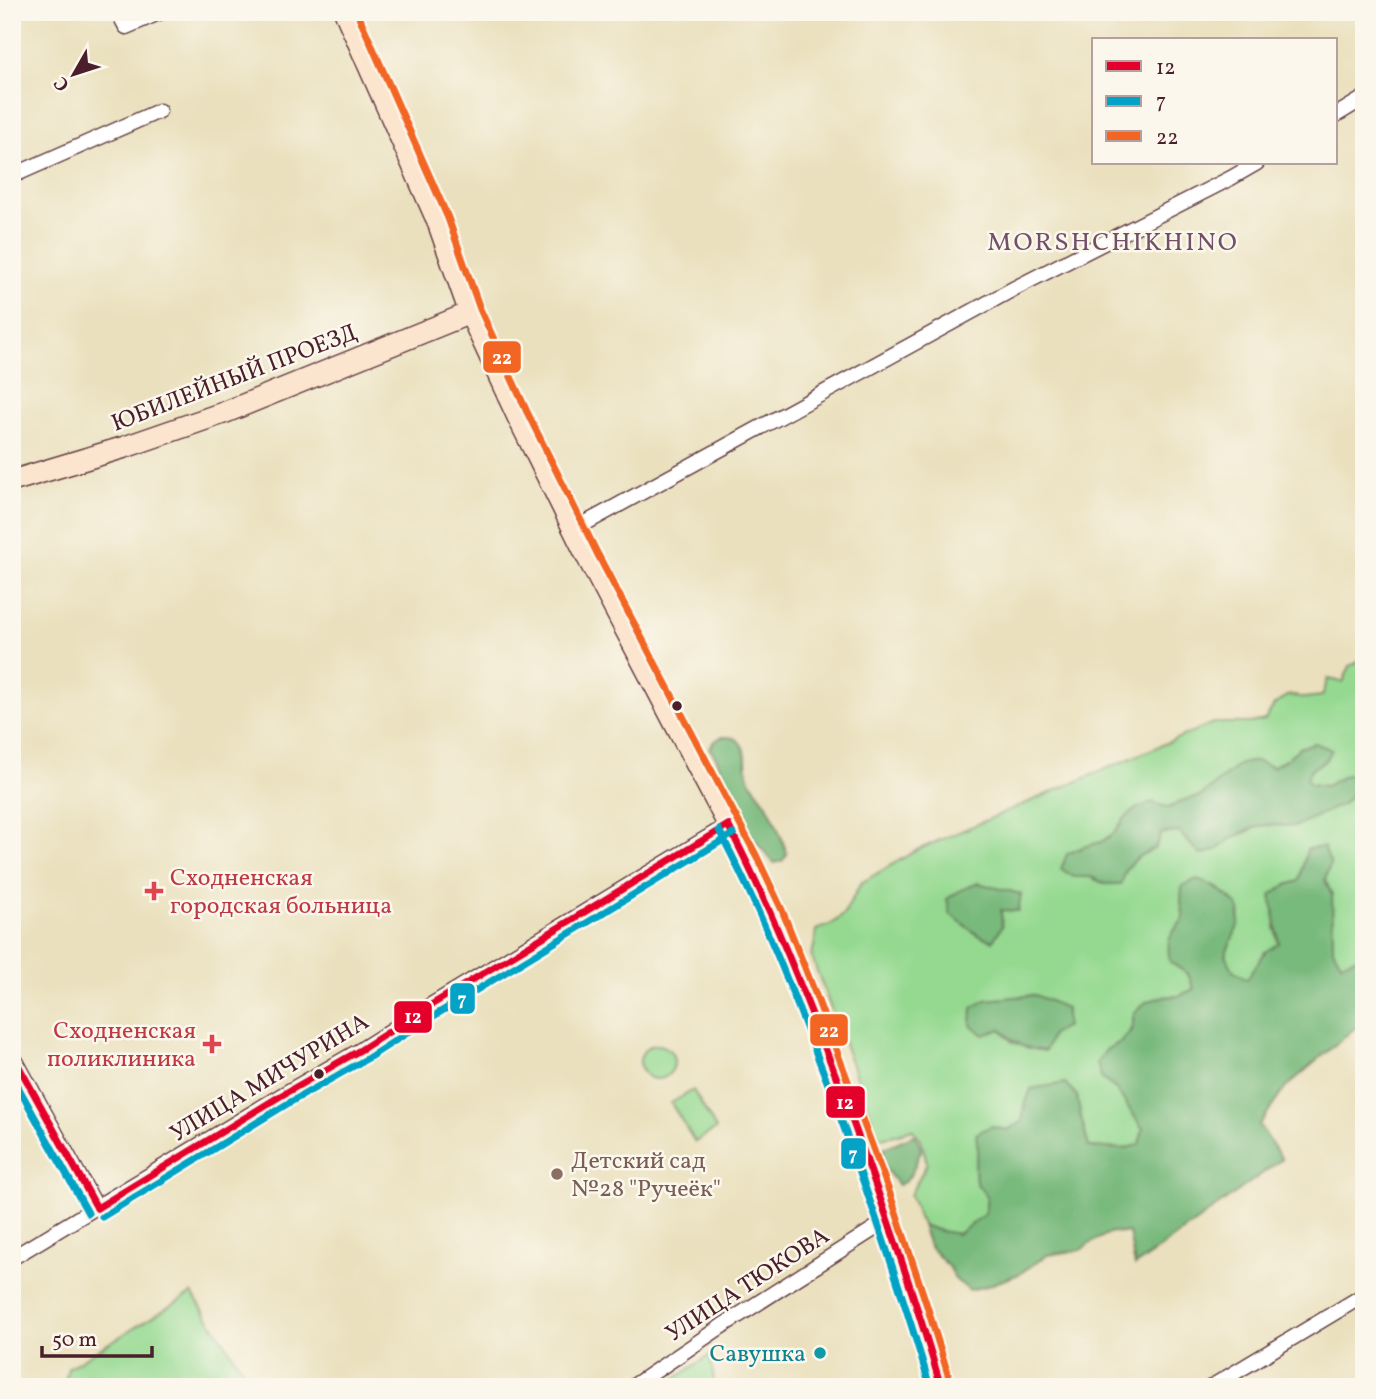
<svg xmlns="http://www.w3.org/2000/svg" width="1376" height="1399" viewBox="0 0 1376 1399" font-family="Vollkorn,serif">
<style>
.green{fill:#95d991;stroke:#707c5e;stroke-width:2;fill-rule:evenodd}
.forest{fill:#78b97b;stroke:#616c53;stroke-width:2}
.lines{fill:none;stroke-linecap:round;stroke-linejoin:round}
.street-casing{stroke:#623c41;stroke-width:17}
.secondary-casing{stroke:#623c41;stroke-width:24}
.street{stroke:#fff;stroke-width:14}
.secondary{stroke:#fce5cf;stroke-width:21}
.bus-1-casing{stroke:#fbf7ec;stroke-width:12}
.bus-2-casing{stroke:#fbf7ec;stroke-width:12}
.bus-3-casing{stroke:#fbf7ec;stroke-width:12}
.bus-1{stroke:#e4002b;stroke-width:7}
.bus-2{stroke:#04a2c6;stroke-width:7}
.bus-3{stroke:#f26522;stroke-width:7}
.bus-dot{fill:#4a1f2b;stroke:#fbf7ec;stroke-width:2.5}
.health-dot{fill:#e0444e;stroke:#fbf7ec;stroke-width:2.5}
.education-dot{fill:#8d6e63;stroke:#fbf7ec;stroke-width:2.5}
.culture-dot{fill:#0f9aa8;stroke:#fbf7ec;stroke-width:2.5}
.labels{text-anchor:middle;stroke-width:5;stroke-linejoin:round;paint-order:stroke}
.street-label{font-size:24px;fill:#4a1f2b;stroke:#fbf7ec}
.health-label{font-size:24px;fill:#be3a42;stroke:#fbf7ec;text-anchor:start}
.education-label{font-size:24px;fill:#785e54;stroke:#fbf7ec;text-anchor:start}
.culture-label{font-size:24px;fill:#0d838f;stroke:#fbf7ec;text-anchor:end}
.neighbourhood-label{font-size:26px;letter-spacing:2px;fill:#725168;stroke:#fbf7ec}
.line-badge{stroke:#fbf7ec;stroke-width:2.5}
.badge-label{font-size:19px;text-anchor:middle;font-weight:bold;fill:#fff}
</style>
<rect width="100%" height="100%" fill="#fbf7ec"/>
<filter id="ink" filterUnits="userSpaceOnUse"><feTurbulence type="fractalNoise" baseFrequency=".0143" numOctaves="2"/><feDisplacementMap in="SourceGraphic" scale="14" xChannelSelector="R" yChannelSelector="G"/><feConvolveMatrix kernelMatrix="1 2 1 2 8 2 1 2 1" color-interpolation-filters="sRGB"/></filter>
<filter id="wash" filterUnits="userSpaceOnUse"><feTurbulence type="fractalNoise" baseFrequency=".00686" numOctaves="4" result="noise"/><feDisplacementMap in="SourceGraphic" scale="28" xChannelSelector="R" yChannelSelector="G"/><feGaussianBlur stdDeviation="1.57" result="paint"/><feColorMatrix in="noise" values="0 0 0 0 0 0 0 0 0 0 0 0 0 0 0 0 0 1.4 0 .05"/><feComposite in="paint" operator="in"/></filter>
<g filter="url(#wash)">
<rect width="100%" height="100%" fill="#eae0bd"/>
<!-- green -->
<g class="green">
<path d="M 1364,659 L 1364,826 L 1354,838 L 1364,853 L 1364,935 L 1358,958 L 1341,964 L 1333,949 L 1332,895 L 1325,880 L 1330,863 L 1299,881 L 1284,886 L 1275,927 L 1279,944 L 1265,952 L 1247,980 L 1233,970 L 1225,955 C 1240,918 1253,910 1213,885 L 1181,902 L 1184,919 L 1173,931 L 1170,962 L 1188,974 L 1194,989 L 1179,996 L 1161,997 L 1134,1013 C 1132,1035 1126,1040 1106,1050 L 1102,1079 L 1116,1089 L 1143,1129 L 1139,1145 L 1122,1149 L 1089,1147 L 1080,1114 L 1077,1096 L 1065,1083 L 1048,1088 L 1025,1105 L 1022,1122 L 1007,1130 L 977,1134 L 978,1150 L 975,1166 L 976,1183 L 987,1196 L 985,1214 L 958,1234 L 940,1231 L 922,1225 L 910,1195 L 927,1163 L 921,1139 L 912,1129 L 896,1135 L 879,1138 L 811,955 L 814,947 L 816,930 L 832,924 L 844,914 L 861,883 L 917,850 L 1213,723 L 1250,723 L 1265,720 L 1274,705 L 1289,695 L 1305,698 L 1322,696 L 1328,679 L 1343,682 L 1350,666 ZM 1315,743 L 1331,750 L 1326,760 L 1310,770 L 1306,779 L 1310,784 L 1326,786 L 1344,776 L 1357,774 L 1311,817 L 1296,825 L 1262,825 L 1230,839 L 1218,849 L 1179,832 L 1162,833 L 1155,848 L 1139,856 L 1127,868 L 1105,884 L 1091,877 L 1083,847 L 1101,842 L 1114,833 L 1124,819 L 1152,802 L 1169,808 L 1184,800 L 1201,796 L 1240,764 L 1256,761 L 1272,767 L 1287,759 L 1299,748 ZM 1035,995 L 1066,1026 L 1028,1048 L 1012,1042 L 1001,1029 L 986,1000 Z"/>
<circle cx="657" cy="1062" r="17"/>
<polygon points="693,1090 716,1129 695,1142 671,1103"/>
<polygon points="192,1293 246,1375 227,1387 64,1387 68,1368"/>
<polygon points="710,1355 715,1387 663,1387"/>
</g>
<!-- forest -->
<g class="forest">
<path d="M 721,737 C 727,737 733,736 737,740 C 748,748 745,764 748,775 C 752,786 760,794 766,803 C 775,818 781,837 787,854 L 782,861 L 774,863 L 746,830 L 716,757 L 709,748 L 714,742 Z"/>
<polygon points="1315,743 1332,750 1326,760 1310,770 1307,779 1310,784 1326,786 1344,776 1357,773 1355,791 1343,804 1296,826 1262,825 1246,831 1230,839 1218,849 1201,855 1179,832 1162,833 1155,848 1139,856 1127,868 1121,884 1105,884 1091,877 1074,877 1061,869 1067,854 1083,847 1101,842 1114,833 1124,819 1137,808 1152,802 1169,808 1184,800 1201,796 1240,764 1256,761 1272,767 1287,759 1299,748"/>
<path d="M 1324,847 L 1330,863 L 1325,880 L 1332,895 L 1333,949 L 1341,963 L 1357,958 L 1364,935 L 1364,1020 L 1286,1087 L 1259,1125 L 1282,1159 L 1135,1266 L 1129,1233 L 1111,1232 L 1096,1240 L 1080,1250 L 1047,1255 L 1019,1274 L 987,1286 L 969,1290 L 956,1280 L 948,1266 L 929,1246 L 922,1225 L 940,1231 L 958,1234 L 985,1214 L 987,1196 L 976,1183 L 975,1166 L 978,1150 L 976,1134 L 991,1126 L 1007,1130 L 1022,1122 L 1025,1105 L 1031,1089 L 1065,1083 L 1077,1096 L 1080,1114 L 1089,1147 L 1122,1149 L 1139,1145 L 1143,1129 L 1116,1089 L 1102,1079 L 1097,1063 L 1106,1050 L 1121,1042 L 1132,1030 L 1134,1013 L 1146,1002 L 1161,997 L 1179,996 L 1194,989 L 1188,974 L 1170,962 C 1166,939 1169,935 1184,919 L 1181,902 L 1182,886 L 1197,879 C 1214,886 1226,893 1239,907 L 1239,924 L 1225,955 L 1233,970 L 1247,979 L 1265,952 L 1279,943 L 1271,895 L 1284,886 L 1299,881 L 1307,849 Z"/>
<polygon points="978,883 1021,894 1018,911 1001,910 1002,926 993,941 978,935 950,914 947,899 961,890"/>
<path d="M 1035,995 L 1066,1008 L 1066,1026 L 1052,1035 L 1045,1051 C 1024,1048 1015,1045 1001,1029 L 984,1035 L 971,1025 L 972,1008 L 986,1000 Z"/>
<path d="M 914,1135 L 919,1142 L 921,1151 L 911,1174 L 906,1181 L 898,1185 C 889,1174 880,1164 884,1148 Z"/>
</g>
</g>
<g filter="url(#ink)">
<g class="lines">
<!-- street casing -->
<g class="street-casing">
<g id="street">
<polyline points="118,12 126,27 161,12"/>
<polyline points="1336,115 1364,98"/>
<polyline points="12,176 159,111"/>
<polyline points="573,530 1015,288 1231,178 1257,163"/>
<polyline points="12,1054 97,1208"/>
<polyline points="1364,1170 1364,1173"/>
<polyline points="12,1258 282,1095 362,1049 431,1005 728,825"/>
<polyline points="632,1387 722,1326 888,1220"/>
<polyline points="1211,1387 1364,1295"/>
</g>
</g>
<!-- secondary casing -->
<g class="secondary-casing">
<g id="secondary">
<path d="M 345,12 L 438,222 L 470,313 L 518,417 L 588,558 L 747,860 C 782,932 809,1006 837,1081 C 875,1182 911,1283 941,1387"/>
<polyline points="12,481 125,447 226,412 470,313"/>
</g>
</g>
<!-- street -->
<use href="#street" class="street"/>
<!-- secondary -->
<use href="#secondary" class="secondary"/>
<!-- bus-1 casing -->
<g class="bus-1-casing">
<g id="bus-1">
<path d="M 728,825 C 771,907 804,993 837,1079 C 875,1181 911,1283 941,1387"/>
<polyline points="12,1054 97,1208"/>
<polyline points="97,1208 282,1095 362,1049 431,1005 728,825"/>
</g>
</g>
<!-- bus-2 casing -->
<g class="bus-2-casing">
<g id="bus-2">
<path d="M 719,830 C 762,912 795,998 828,1084 C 865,1184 900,1284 930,1387"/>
<polyline points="12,1076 88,1213"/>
<polyline points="102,1217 287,1104 368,1058 437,1014 733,834"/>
</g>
</g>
<!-- bus-3 casing -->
<g class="bus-3-casing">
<polyline id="bus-3" points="357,12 448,218 480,309 527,412 597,553 756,855 782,910 815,993 889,1191 927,1306 951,1384"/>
</g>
<!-- bus-1 -->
<use href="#bus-1" class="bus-1"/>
<!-- bus-2 -->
<use href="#bus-2" class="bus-2"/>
<!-- bus-3 -->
<use href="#bus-3" class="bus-3"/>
</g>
</g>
<!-- markers -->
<g class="bus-dot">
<circle cx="677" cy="706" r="6"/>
<circle cx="319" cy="1074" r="6"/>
</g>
<g class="health-dot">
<path d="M150.5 880.5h7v7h7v7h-7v7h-7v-7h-7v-7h7z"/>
<path d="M208.5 1033.5h7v7h7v7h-7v7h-7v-7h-7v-7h7z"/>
</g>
<circle class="education-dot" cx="557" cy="1174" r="7"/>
<circle class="culture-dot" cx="820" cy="1353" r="7"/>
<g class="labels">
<!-- street labels -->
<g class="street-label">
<text transform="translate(234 377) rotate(-21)" y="8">ЮБИЛЕЙНЫЙ ПРОЕЗД</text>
<text transform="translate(269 1077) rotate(-31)" y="8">УЛИЦА МИЧУРИНА</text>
<text transform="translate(747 1284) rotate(-33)" y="8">УЛИЦА ТЮКОВА</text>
</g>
<!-- health labels -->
<g class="health-label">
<text x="170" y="885">Сходненская<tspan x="170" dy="28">городская больница</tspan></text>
<text x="196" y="1038" text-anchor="end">Сходненская<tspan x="196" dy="28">поликлиника</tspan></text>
</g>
<!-- education labels -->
<g class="education-label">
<text x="571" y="1168">Детский сад<tspan x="571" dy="28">№28 "Ручеёк"</tspan></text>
</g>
<!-- culture labels -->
<g class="culture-label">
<text x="806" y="1361">Савушка</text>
</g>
<!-- neighbourhood labels -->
<g class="neighbourhood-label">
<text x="1113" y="250">MORSHCHIKHINO</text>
</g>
</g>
<g class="line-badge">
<rect x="482" y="340" width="40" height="34" rx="7" fill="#f26522"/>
<rect x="449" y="982" width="27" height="33" rx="7" fill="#04a2c6"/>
<rect x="393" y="1000" width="40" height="34" rx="7" fill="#e4002b"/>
<rect x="809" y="1013" width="40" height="34" rx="7" fill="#f26522"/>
<rect x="825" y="1085" width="41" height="34" rx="7" fill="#e4002b"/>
<rect x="840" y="1137" width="27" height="33" rx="7" fill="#04a2c6"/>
</g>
<g class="badge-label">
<text x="502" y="364">22</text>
<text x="462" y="1005">7</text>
<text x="413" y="1023">12</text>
<text x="829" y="1037">22</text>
<text x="845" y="1109">12</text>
<text x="853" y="1160">7</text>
</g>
<!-- margin -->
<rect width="1376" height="1399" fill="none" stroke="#fbf7ec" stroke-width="42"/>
<!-- legend -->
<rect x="1092" y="38" width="245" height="126" fill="#fbf7ec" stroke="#b4a19f" stroke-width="2"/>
<rect x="1106" y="61" width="35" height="10" fill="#e4002b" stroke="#b4a19f" stroke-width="2"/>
<text x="1156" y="74" font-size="21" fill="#4a1f2b">12</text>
<rect x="1106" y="96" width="35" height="10" fill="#04a2c6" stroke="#b4a19f" stroke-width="2"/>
<text x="1156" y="108" font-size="21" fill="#4a1f2b">7</text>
<rect x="1106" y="131" width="35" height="10" fill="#f26522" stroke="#b4a19f" stroke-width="2"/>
<text x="1156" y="144" font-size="21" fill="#4a1f2b">22</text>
<!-- north arrow -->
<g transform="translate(74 74) rotate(231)" stroke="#fbf7ec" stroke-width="5" paint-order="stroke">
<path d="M0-5L12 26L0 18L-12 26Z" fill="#4a1f2b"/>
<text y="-10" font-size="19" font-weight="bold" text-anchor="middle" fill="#4a1f2b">С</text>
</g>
<!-- scale -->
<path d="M42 1346v10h110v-10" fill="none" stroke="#4a1f2b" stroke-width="3.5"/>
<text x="52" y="1346" font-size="21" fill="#4a1f2b" stroke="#fbf7ec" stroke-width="5" paint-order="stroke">50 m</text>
</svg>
